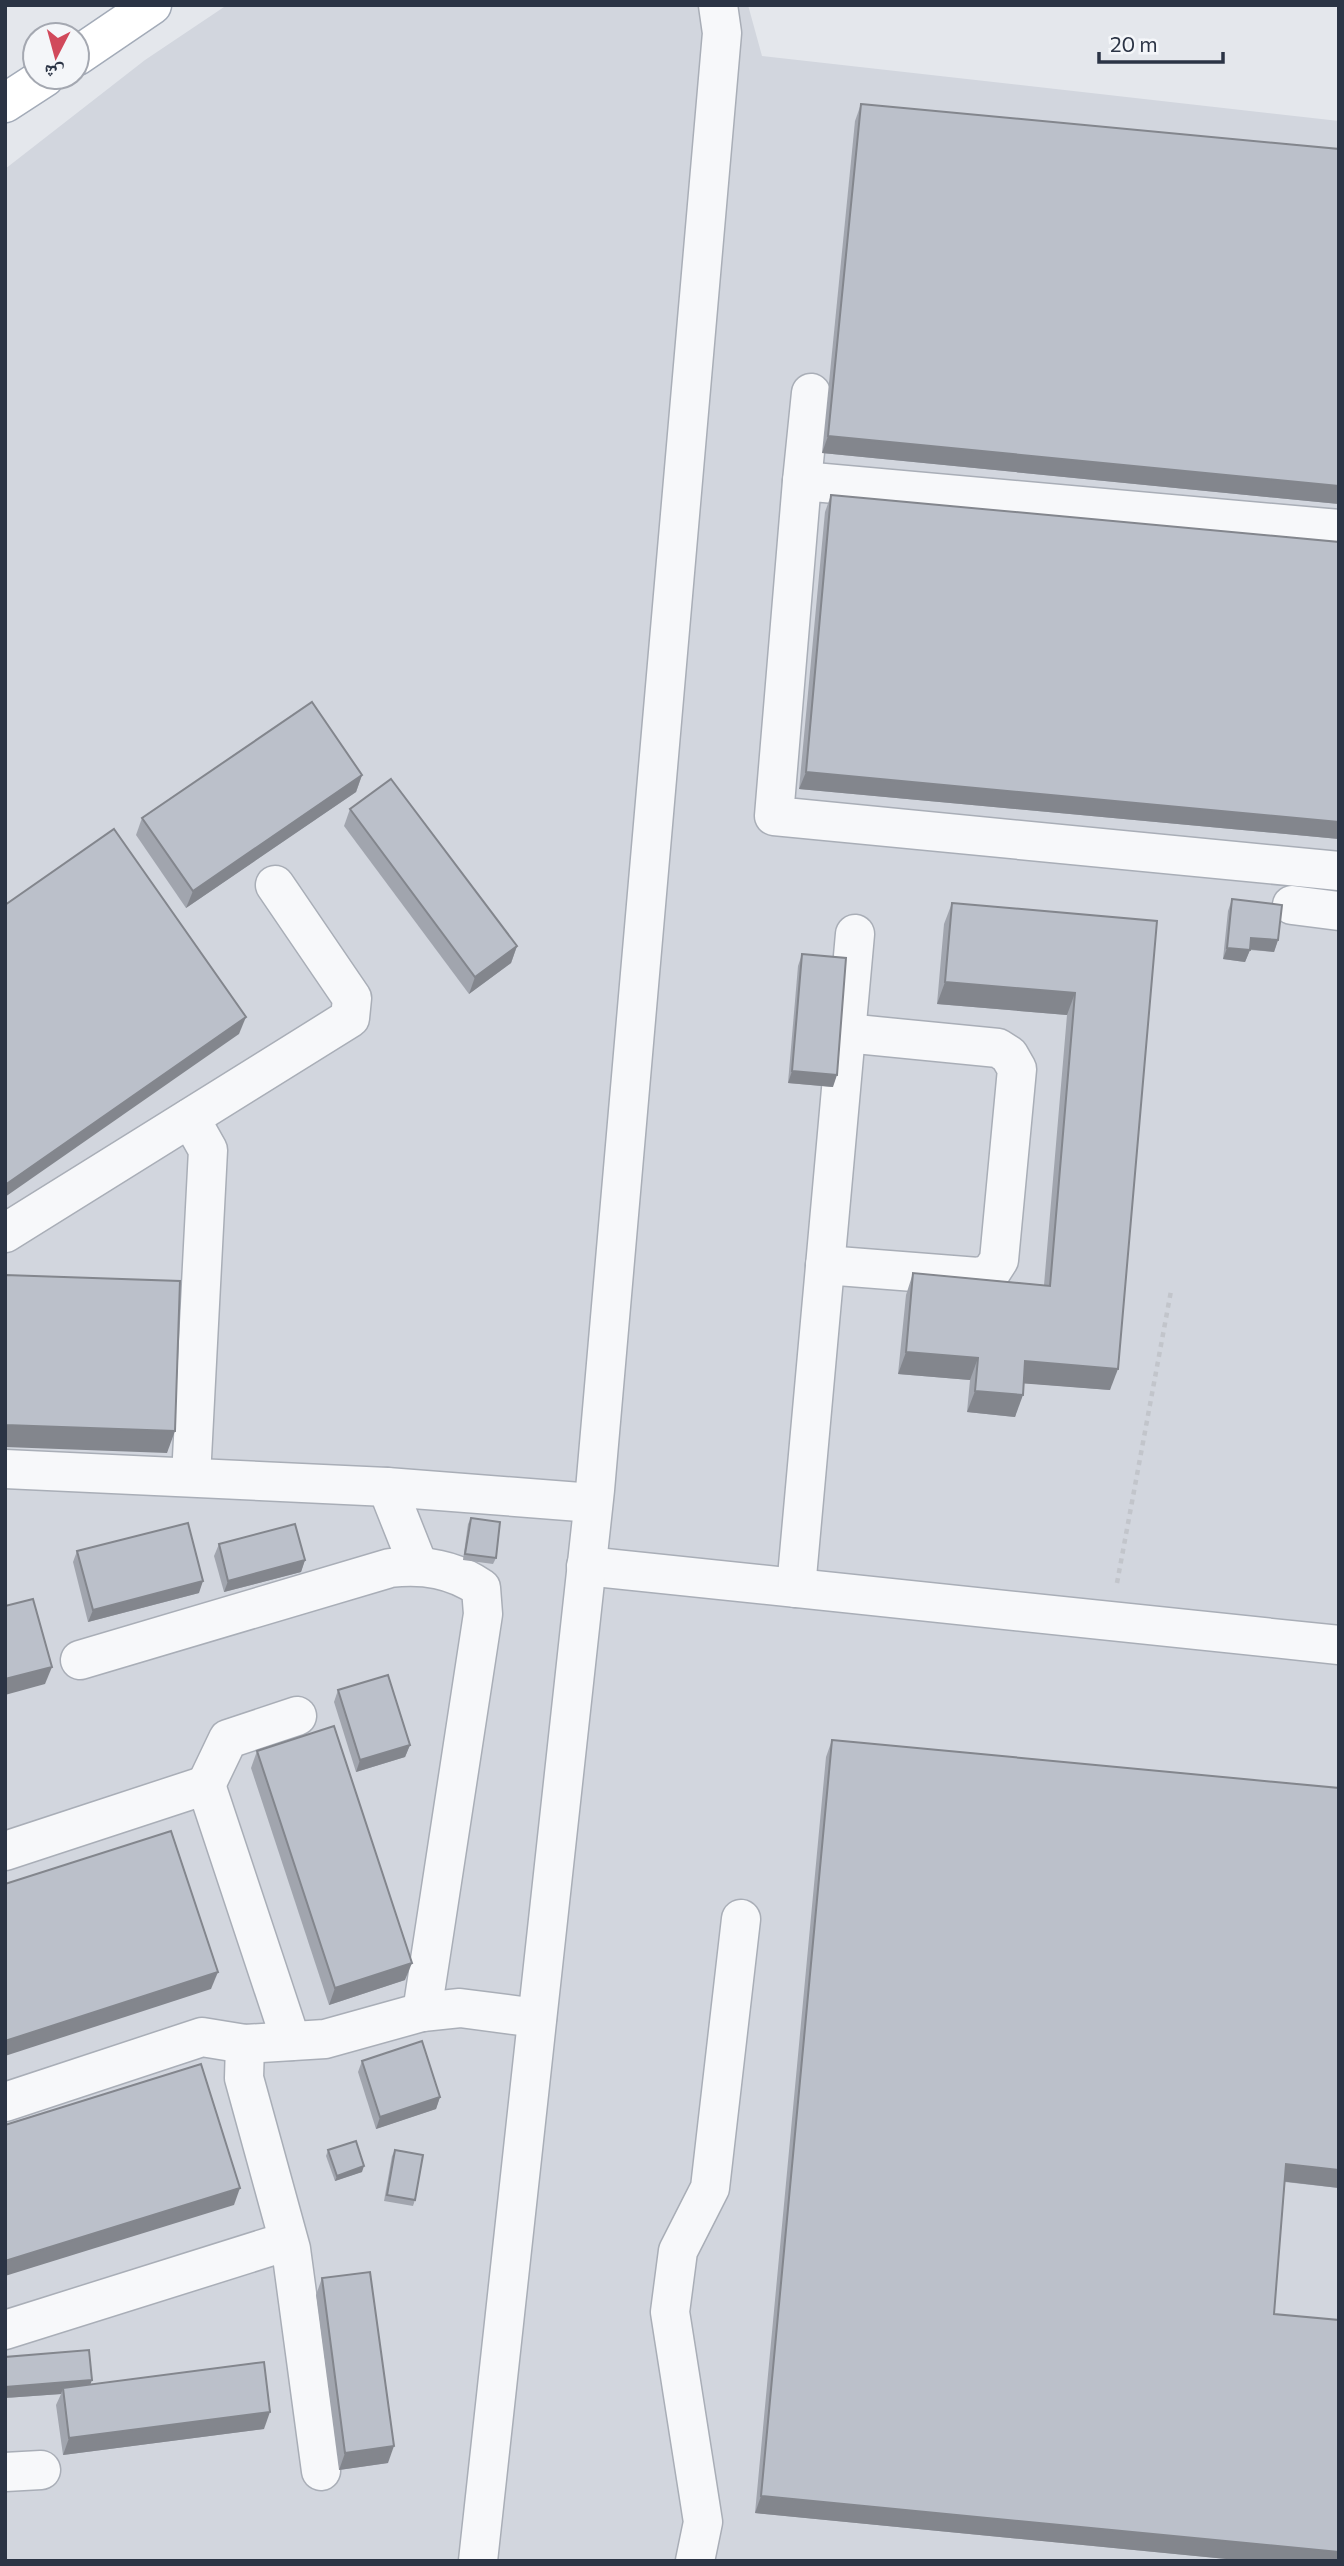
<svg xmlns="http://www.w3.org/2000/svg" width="1344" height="2566" viewBox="0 0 1344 2566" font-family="Commissioner,'Noto Naskh Arabic',sans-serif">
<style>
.built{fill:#d2d6de}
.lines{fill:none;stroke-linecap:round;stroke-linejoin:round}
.minor-casing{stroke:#a9aeb7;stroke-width:41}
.major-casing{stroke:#a3abb8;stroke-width:41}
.path{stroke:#c2c5cb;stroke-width:4.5;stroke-dasharray:5 5;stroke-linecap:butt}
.minor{stroke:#f7f8fa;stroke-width:38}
.major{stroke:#fff;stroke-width:38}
.wall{fill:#a1a5ae}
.shaded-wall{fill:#83868d}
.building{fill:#bbc0ca;stroke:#83868d;stroke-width:2}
</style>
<rect width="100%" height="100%" fill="#e4e7ec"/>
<!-- built -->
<polygon class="built" points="227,5 748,5 762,56 1339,121 1339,2561 5,2561 5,169 145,60"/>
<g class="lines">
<!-- minor casing -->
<g class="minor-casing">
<g id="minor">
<polyline points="802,481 811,393"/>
<polyline points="1339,529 802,481 774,816 1339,871"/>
<polyline points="1292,905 1339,911"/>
<polyline points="190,1118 208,1150 191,1477"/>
<polyline points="5,1233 350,1018 352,998 275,885"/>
<polyline points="825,1265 978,1277 990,1274 999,1260 1017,1069 1009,1055 998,1048 846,1033"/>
<polyline points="5,1469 387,1487 593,1503"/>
<polyline points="387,1487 418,1565"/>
<polyline points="586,1566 1339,1645"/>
<polyline points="796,1588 855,934"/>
<path d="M 80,1660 L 390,1568 C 424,1564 453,1569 481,1588 L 483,1614 L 422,2012"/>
<polyline points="206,1785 228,1739 297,1716"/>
<polyline points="5,1851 206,1785 291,2041"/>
<polyline points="245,2044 244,2078 291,2249 321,2471"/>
<polyline points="5,2102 202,2037 245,2044 325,2039 422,2012 460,2008 537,2018"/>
<polyline points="5,2330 288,2241"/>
<polyline points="5,2472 41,2470"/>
<polyline points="478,2561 595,1490 722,33 718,5"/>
<polyline points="695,2561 703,2522 670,2312 678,2251 710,2188 741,1919"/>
</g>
</g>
<!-- major casing -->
<g class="major-casing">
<g id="major">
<polyline points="77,56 152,5"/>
<polyline points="5,103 45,77"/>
</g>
</g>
<!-- path -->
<polyline class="path" points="1117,1583 1171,1291"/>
<!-- minor -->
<use href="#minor" class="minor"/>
<!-- major -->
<use href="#major" class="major"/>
</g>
<!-- wall -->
<g class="wall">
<polygon points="861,104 1339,149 1339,504 822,453 855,121"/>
<polygon points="831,495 1339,542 1339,839 799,789 825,512"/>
<polygon points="362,775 356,792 186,908 136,835 142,818"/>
<polygon points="350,809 517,946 511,963 469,994 344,826"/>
<polygon points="1232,899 1278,940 1274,952 1250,950 1245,962 1223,959 1228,911"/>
<polygon points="952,903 1157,921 1110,1390 1024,1383 1015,1417 967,1412 970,1380 898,1374 906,1295 913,1273 1044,1285 1067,1015 937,1004 944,924"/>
<polygon points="802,954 833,1087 788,1083 798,966"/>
<polygon points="471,1518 496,1558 493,1564 463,1560 468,1524"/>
<polygon points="219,1544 305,1560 301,1572 224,1592 214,1556"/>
<polygon points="77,1551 199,1593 88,1622 73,1562"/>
<polygon points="338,1690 410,1745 405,1757 356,1772 334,1702"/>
<polygon points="832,1740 1339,1788 1339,2188 1285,2182 1274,2314 1339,2561 1247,2561 755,2513 826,1757"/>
<polygon points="257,1751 405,1980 329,2005 251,1768"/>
<polygon points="362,2061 440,2097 436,2109 376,2129 358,2072"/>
<polygon points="328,2150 362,2172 335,2181 326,2156"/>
<polygon points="395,2150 415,2200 413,2206 384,2201 392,2156"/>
<polygon points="322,2278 388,2463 339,2470 316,2295"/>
<polygon points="90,2385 264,2429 63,2455 56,2405 61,2394 5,2398"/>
</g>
<!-- shaded-wall -->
<g class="shaded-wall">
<polygon points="828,436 1339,486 1339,504 822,453"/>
<polygon points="806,772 1339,822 1339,839 799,789"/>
<polygon points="362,775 356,792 186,908 193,891"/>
<polygon points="1251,938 1278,940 1274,952 1247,949"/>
<polygon points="517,946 511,963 469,994 475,977"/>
<polygon points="1227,948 1250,950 1245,962 1223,959"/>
<polygon points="945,982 1075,993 1067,1015 937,1004"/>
<polygon points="246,1017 239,1034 5,1197 5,1185"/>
<polygon points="792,1071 837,1075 833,1087 788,1083"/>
<polygon points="906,1352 978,1358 970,1380 898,1374"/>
<polygon points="1025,1361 1118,1369 1110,1390 1018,1383"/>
<polygon points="975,1391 1023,1395 1015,1417 967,1412"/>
<polygon points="5,1425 175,1431 167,1453 5,1447"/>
<polygon points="305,1560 301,1572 224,1592 228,1581"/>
<polygon points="203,1581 199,1593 88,1622 93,1610"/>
<polygon points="52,1667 45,1684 5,1695 5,1679"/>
<polygon points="410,1745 405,1757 356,1772 360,1760"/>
<polygon points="412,1963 405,1980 329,2005 335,1988"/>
<polygon points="218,1972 211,1989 5,2056 5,2041"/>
<polygon points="440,2097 436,2109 376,2129 380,2117"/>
<polygon points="1286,2164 1339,2170 1339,2188 1280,2181"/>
<polygon points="364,2166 362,2172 335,2181 337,2176"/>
<polygon points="240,2188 234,2205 5,2276 5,2261"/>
<polygon points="92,2380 88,2391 63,2388 61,2394 5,2398 5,2387"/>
<polygon points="270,2412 264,2429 63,2455 69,2438"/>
<polygon points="394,2446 388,2463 339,2470 345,2453"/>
<polygon points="761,2496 1339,2552 1339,2561 1247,2561 755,2513"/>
</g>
<!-- building -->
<g class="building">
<polygon points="861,104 1339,149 1339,486 828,436"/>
<polygon points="831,495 1339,542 1339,822 806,772"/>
<polygon points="312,702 362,775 193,891 142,818"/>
<polygon points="391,779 517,946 475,977 350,809"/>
<polygon points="114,829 246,1017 5,1185 5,905"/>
<polygon points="1232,899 1282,905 1278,940 1251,938 1250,950 1227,948"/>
<polygon points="952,903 1157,921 1118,1369 1025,1361 1023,1395 975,1391 978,1358 906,1352 913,1273 1050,1286 1075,993 945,982"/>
<polygon points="802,954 846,958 837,1075 792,1071"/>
<polygon points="5,1275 180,1281 175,1431 5,1425"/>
<polygon points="471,1518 500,1522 496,1558 465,1554"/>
<polygon points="188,1523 203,1581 93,1610 77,1551"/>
<polygon points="295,1524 305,1560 228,1581 219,1544"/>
<polygon points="33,1599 52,1667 5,1679 5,1606"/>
<polygon points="388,1675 410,1745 360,1760 338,1690"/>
<polygon points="334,1726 412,1963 335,1988 257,1751"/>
<polygon points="832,1740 1339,1788 1339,2170 1286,2164 1274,2314 1339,2320 1339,2552 761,2496"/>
<polygon points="171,1831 218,1972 5,2041 5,1884"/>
<polygon points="422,2041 440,2097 380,2117 362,2061"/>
<polygon points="201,2064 240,2188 5,2261 5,2125"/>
<polygon points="356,2141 364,2166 337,2176 328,2150"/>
<polygon points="395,2150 423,2155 415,2200 387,2195"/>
<polygon points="370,2272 394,2446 345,2453 322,2278"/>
<polygon points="89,2350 92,2380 5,2387 5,2357"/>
<polygon points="264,2362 270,2412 69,2438 63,2388"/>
</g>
<!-- border -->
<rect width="1344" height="2566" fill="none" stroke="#2b3445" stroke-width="14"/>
<!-- north arrow -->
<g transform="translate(56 56) rotate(186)"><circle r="33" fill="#f4f6f9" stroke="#a4a8b1" stroke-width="2"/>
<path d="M0-5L12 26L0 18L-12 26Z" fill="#d1495b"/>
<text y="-10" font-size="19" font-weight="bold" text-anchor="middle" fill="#2b3445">ش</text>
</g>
<!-- scale -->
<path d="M1099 52v10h124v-10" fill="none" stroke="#2b3445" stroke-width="3.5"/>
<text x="1110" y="52" font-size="21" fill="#2b3445" stroke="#f4f6f9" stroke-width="5" paint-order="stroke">20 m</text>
</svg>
